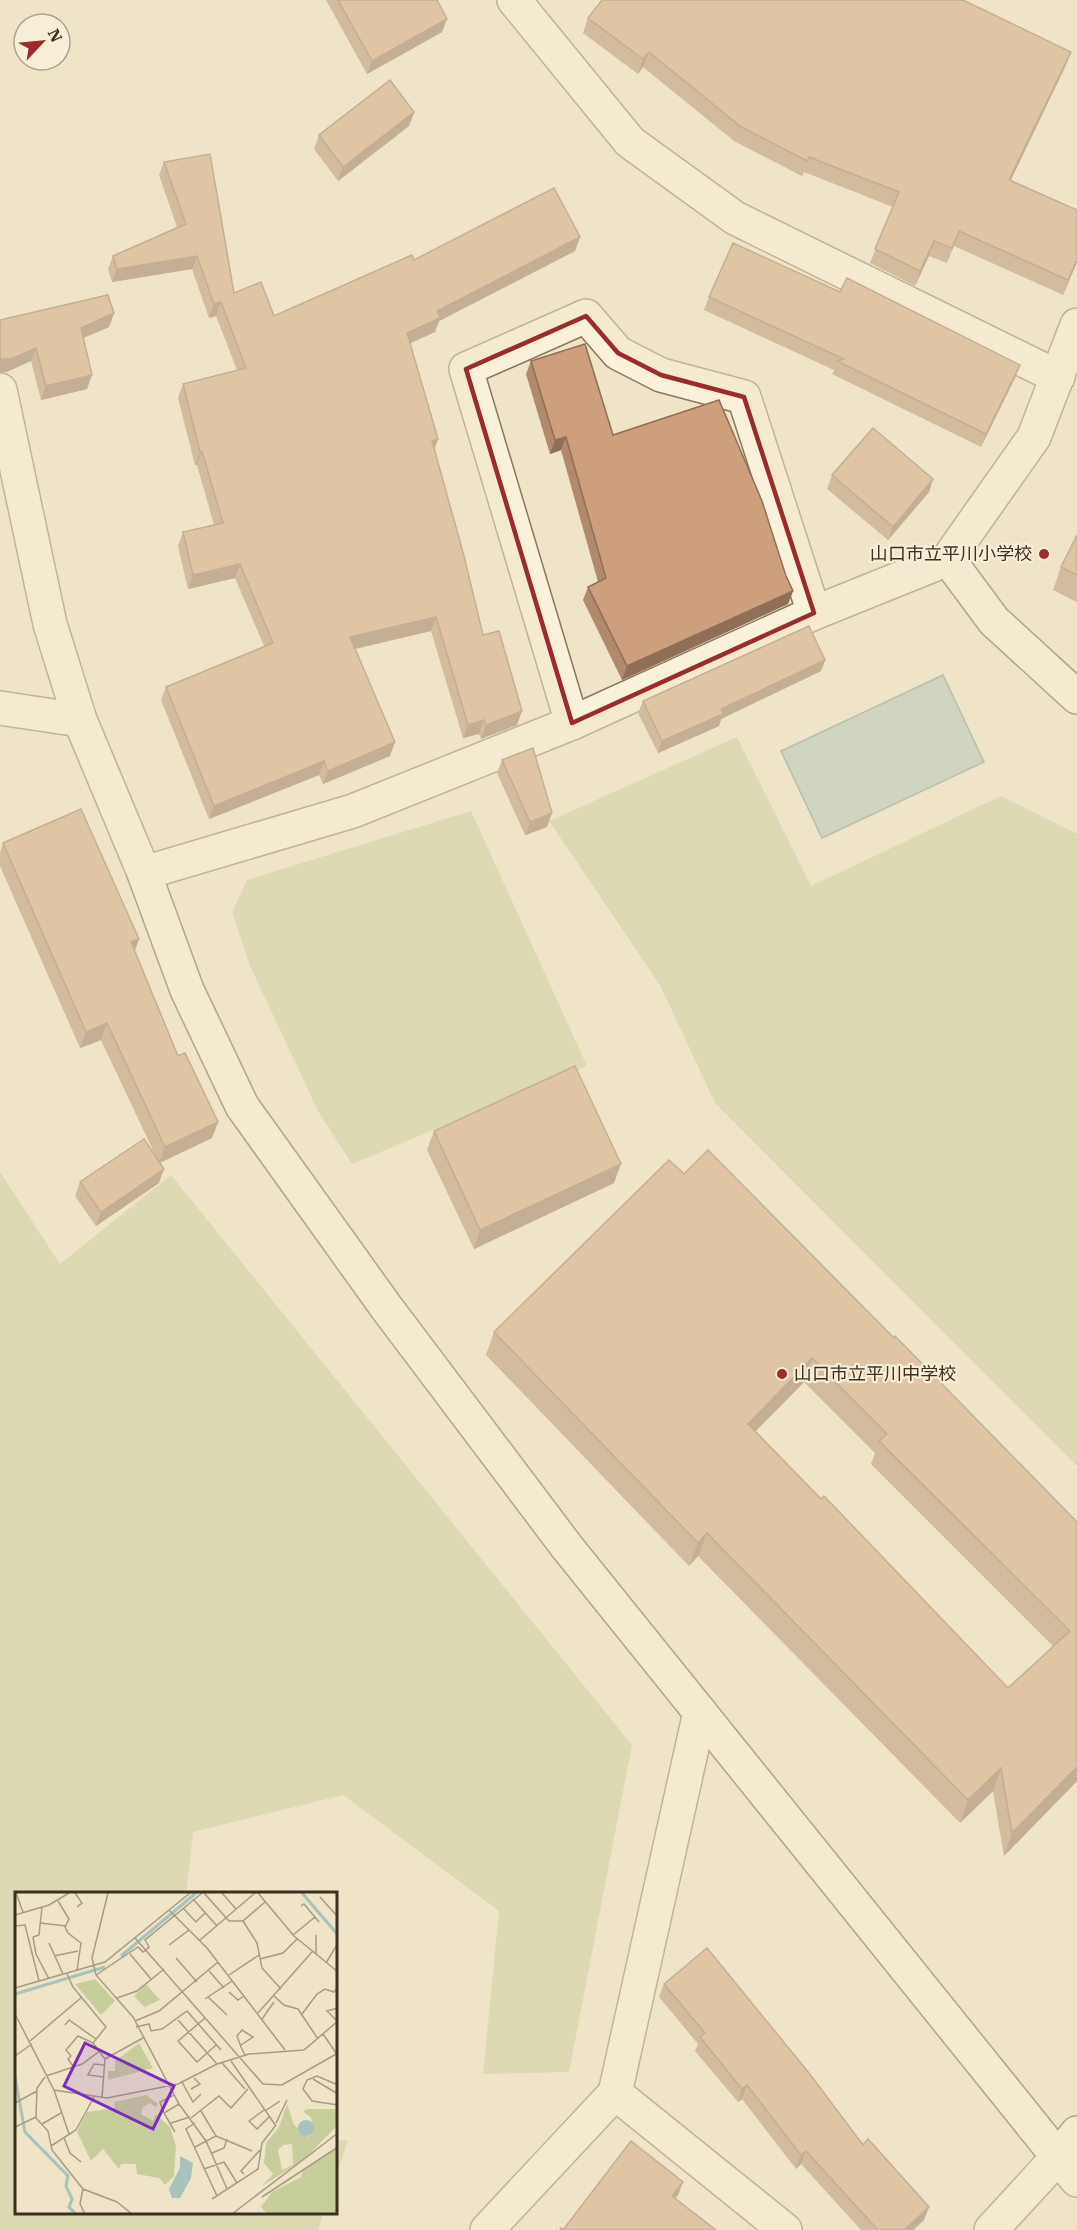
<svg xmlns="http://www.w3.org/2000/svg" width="1077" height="2230" viewBox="0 0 1077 2230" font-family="'IBM Plex Serif','Noto Sans JP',serif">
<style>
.green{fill:#c8ce9b}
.water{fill:#a8c3bb;stroke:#6f9289;stroke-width:1.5}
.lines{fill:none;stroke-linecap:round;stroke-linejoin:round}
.street-casing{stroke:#8c765c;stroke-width:36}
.secondary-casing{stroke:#6e573f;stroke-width:36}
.street{stroke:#faf1db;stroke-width:33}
.secondary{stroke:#faf1db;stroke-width:33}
.wall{fill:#b1896c;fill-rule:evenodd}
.shaded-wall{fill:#906f58}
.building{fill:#ce9f7d;stroke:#906f58;stroke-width:1.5;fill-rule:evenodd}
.marked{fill:none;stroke:#9c2b2b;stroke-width:4.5;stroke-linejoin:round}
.poi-dot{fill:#9c2b2b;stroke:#f7eed7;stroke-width:2}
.labels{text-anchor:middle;stroke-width:4.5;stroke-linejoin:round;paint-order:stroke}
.poi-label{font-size:18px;fill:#3c2e20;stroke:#f7eed7;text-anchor:end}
.inset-river{fill:none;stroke:#a8c3bb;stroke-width:3}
.inset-road{fill:none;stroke:#a79b84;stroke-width:1.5}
.view{fill:#7b2cbf;fill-opacity:0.15;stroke:#7b2cbf;stroke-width:3}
.inset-edge{fill:none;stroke:#3c2e20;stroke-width:3}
</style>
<rect width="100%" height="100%" fill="#efe4c7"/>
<!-- green -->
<g class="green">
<polygon points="737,737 811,886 1001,796 1077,834 1077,1466 715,1103 660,985 549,821"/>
<polygon points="471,811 587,1066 352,1164 318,1111 250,966 232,912 247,880"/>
<polygon points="0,1172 60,1264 171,1175 632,1745 569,2072 483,2074 499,1911 343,1795 193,1832 186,1894 16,1894 16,2214 323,2214 318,2230 0,2230"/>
<polygon points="348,2140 336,2176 336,2141"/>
</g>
<!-- water -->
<polygon class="water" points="943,675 984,762 822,838 781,751"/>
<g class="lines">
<!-- street casing -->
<g class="street-casing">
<g id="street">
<polyline points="514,0 630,142 735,218 1058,377"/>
<polyline points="0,390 50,624 80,720 144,873 353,811 572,723 814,613 948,559 1034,437 1077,325"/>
<polyline points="0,708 80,720"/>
<polyline points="572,723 466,369 586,316 618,353 661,375 744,397 814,613"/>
<polyline points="615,2093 700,1712"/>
<polyline points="487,2230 615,2093 785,2230"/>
<polyline points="991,2230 1058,2157 1077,2180"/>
</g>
</g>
<!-- secondary casing -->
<g class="secondary-casing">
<g id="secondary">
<polyline points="948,559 994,621 1077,697"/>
<polyline points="144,873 187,990 242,1106 386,1307 567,1547 1058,2157 1077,2133"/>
</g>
</g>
<!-- street -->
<use href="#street" class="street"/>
<!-- secondary -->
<use href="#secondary" class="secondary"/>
</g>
<!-- wall -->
<g class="wall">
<polygon points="326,0 437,0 447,19 442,32 367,74"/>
<polygon points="588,18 1071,52 1065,67 1011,180 1077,210 1077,262 1063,295 954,246 947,263 929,256 915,286 870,263 893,207 804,172 802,176 734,141 643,67 638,74 583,33"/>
<polygon points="414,112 409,126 338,181 314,149 319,135"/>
<polygon points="164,162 234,293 274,316 414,260 580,237 575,251 439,321 435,332 410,343 438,439 434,450 483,635 517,725 481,739 479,734 463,738 431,631 355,649 390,756 323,784 319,775 209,819 161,700 166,687 264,646 235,578 188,589 178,546 183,532 214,525 197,465 195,465 178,398 183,384 237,370 216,316 209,318 192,269 112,282 108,269 113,256 177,227 159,175"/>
<polygon points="840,292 1020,365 1015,378 981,447 832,374 834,370 704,310 709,297"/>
<polygon points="114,313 109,327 83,338 87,389 41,400 31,361 6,372 0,372 0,320"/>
<polygon points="531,361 613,435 786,576 793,591 788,604 622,680 583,600 588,587 598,582 561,450 550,454 526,374"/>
<polygon points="832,475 933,479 929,492 888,540 827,489"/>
<polygon points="1077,535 1077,602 1053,590 1061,567"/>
<polygon points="825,660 821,671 721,719 719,726 658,753 638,713 643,701"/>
<polygon points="502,760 547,827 525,835 497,773"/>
<polygon points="3,843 178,1056 218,1122 212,1138 160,1163 159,1183 96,1226 75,1196 80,1182 158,1161 101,1040 80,1048 0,866 0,852"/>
<polygon points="434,1131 614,1183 474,1249 427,1150"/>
<path d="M 684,1174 L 894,1338 L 1077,1522 L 1077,1781 L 1004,1856 L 993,1791 L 960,1823 L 698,1556 L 689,1566 L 486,1355 L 494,1332 ZM 804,1382 L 875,1453 L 871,1464 L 1053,1646 L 1008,1688 L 821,1499 L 755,1431 Z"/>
<polygon points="664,1984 863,2145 924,2220 913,2230 861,2230 801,2164 796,2169 742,2099 738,2102 695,2051 698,2044 659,1997"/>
</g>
<!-- shaded-wall -->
<g class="shaded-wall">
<polygon points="447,19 442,32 367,74 372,61"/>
<polygon points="649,52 643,67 638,74 643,59"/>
<polygon points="1071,52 1065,67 1004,194 1009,180"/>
<polygon points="414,112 409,126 338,181 343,167"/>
<polygon points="580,237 575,251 439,321 435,332 402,347 407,333 437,311"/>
<polygon points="934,241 929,256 915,286 920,271"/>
<polygon points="197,256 192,269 112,282 117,269"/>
<polygon points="1077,260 1077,262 1063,295 1068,280"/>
<polygon points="221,302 216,316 209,318 214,304"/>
<polygon points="114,313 109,327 76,341 81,328"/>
<polygon points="36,348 31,361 6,372 0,372 0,359"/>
<polygon points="1020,365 1015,378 981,447 986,434"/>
<polygon points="92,375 87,389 41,400 46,386"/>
<polygon points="566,437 561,450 550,454 555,440"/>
<polygon points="438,439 433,453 432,441"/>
<polygon points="202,451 197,465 195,465 200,452"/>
<polygon points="933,479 929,492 888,540 893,527"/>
<polygon points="240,564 235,578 188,589 193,575"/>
<polygon points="793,591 788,604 622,680 627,666"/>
<polygon points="436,617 431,631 345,651 350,637"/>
<polygon points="825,660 821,671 721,719 719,726 658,753 662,741 721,709"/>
<polygon points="522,711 517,725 481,739 486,725"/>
<polygon points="484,720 479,734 463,738 468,725"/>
<polygon points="395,742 390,756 323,784 328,771"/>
<polygon points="324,761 319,775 209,819 214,806"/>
<polygon points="552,813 547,827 525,835 530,822"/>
<polygon points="139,939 133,956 131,942"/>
<polygon points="107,1023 101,1040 80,1048 86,1032"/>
<polygon points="218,1122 212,1138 159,1163 165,1147"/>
<polygon points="621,1164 614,1183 474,1249 480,1230"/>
<polygon points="164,1169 159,1183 96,1226 101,1212"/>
<polygon points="812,1358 804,1382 740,1447 748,1424"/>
<polygon points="707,1533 698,1556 689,1566 698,1543"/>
<polygon points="1077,1767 1077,1781 1004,1856 1012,1833"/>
<polygon points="1001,1768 993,1791 960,1823 968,1800"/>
<polygon points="747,2085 742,2099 738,2102 742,2089"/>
<polygon points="806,2151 801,2164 796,2169 801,2155"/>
<polygon points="683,2182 678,2195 667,2210 672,2196"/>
<polygon points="929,2207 924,2220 913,2230 904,2230"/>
</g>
<!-- building -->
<g class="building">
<polygon points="338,0 437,0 447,19 372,61"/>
<polygon points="602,0 963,0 1071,52 1009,180 1077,210 1077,260 1068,280 959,231 952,248 934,241 920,271 875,249 899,192 809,157 807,161 740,126 649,52 643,59 588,18"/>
<polygon points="390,80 414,112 343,167 319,135"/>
<polygon points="210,154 234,293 261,282 274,316 412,255 414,260 554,188 580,237 437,311 440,318 407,333 438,439 432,441 464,556 483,635 499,631 522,711 486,725 484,720 468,725 436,617 350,637 395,742 328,771 324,761 214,806 166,687 273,643 240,564 193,575 183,532 223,523 202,451 200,452 183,384 246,368 221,302 214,304 197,256 117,269 113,256 186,224 164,162"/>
<polygon points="733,243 840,292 847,278 1020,365 986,434 837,361 844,359 709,297"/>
<polygon points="108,295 114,313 81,328 92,375 46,386 36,348 11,359 0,359 0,320"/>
<polygon points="585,344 613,435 719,400 762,501 786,576 793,591 627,666 588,587 606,578 566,437 555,440 531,361"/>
<polygon points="873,428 933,479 893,527 832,475"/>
<polygon points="1077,535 1077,575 1061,567"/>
<polygon points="809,626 825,660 721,709 723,714 662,741 643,701"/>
<polygon points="533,748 552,813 530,822 502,760"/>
<polygon points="81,809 139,939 131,942 178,1056 185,1053 218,1122 165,1147 107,1023 86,1032 3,843"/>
<polygon points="575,1066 621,1164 480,1230 434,1131"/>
<polygon points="144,1139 164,1169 101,1212 80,1182"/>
<path d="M 708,1150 L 894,1338 L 895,1336 L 1077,1522 L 1077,1767 L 1012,1833 L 1001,1768 L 968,1800 L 707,1533 L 698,1543 L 494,1332 L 669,1160 L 684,1174 ZM 812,1358 L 887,1434 L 879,1441 L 1070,1631 L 1008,1688 L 824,1496 L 821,1499 L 748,1424 Z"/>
<polygon points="707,1948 809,2073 863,2145 868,2139 929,2207 904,2230 878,2230 806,2151 801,2155 747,2085 742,2089 700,2037 705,2033 664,1984"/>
<polygon points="631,2141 683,2182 672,2196 716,2230 560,2230 561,2228 563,2230"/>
</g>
<!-- marked area -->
<path d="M0 0H1077V2230H0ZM 586,316 L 618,353 L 661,375 L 744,397 L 814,613 L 572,723 L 466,369 Z" fill="#efe4c7" fill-opacity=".55" fill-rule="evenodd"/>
<path class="marked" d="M 586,316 L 618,353 L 661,375 L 744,397 L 814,613 L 572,723 L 466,369 Z"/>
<!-- markers -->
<g class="poi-dot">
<circle cx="1044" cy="554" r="6"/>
<circle cx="782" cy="1374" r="6"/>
</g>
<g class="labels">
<!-- poi labels -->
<g class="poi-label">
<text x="1032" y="560">山口市立平川小学校</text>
<text x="794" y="1380" text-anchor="start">山口市立平川中学校</text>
</g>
</g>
<!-- overview -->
<g transform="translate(15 1892)">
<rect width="322" height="322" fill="#efe4c7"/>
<path d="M 80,87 L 100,109 L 86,123 L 60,92 ZM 131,92 L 145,108 L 129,115 L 119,104 ZM 124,151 L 138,176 L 93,188 L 93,179 L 100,179 L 100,169 ZM 131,203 L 143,212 L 141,215 L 135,211 L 128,215 L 126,222 L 138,229 L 141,222 L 155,235 L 161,254 L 159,284 L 150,293 L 144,286 L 122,282 L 121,272 L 106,272 L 104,277 L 88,257 L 76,269 L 62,240 L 72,220 L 100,216 L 99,210 ZM 272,212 L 279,233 L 293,245 L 298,240 L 296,226 L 288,219 L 293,217 L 322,217 L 322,234 L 288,268 L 247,294 L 258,282 L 249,271 L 251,251 L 264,235 ZM 277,252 L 278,273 L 267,278 L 263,258 L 268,253 ZM 322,256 L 322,322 L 252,322 L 246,315 L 257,300 L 286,285 L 287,280 Z" fill="#c8ce9b" fill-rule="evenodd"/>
<path d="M283 236a8 8 0 1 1 16 0a8 8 0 1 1-16 0ZM 165,264 L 178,271 L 176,286 L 165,306 L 157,306 L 154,297 L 165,276 Z" fill="#a8c3bb"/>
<path class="inset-river" d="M 287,1 L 323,43M 106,64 L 181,1M 0,102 L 90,75M 0,185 L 10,240 L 53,284 L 51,294 L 57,307 L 54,315 L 61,322"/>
<path class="inset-road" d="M 1,1 L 8,20M 60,1 L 67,11 L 62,15M 93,1 L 77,66 L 81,83 L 118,125 L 164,212 L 191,249 L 212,297M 189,1 L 214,29 L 228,29 L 250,10M 207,1 L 221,17M 243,1 L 279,44 L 323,80M 305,5 L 323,25M 178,7 L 202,34M 43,9 L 54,27 L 50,35 L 53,41 L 66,51 L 62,78M 286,14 L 289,12 L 304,30M 168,16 L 181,30 L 190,21M 154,18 L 192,56 L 270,158M 0,23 L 34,13 L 54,1M 228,29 L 242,51 L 247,76 L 266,97M 25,31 L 51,34M 0,34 L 10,33 L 24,89M 278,43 L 300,25M 18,45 L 21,62 L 34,87M 18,45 L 24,43 L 27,15M 120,46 L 248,192 L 267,193 L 323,161M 185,48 L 240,1M 34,51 L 48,82M 154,53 L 174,38M 115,62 L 136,87M 301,62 L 301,43M 39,64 L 63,59M 161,66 L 182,90M 245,67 L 268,61 L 282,47M 311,71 L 323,51M 194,79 L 209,96M 52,82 L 58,95 L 91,135 L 78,151 L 90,167 L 87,205M 81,83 L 123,55 L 128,60 L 131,58 L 134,55 L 130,48 L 187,1M 214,83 L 244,63M 0,96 L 90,70 L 175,1M 214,100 L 223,108 L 229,104M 259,104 L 269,113 L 283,117 L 303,147M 193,105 L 212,123M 102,106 L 122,99 L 149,77M 190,107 L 217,89M 243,121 L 297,60M 0,122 L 39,198 L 92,206 L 163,192 L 202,172 L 234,162 L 289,158 L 323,129M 287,122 L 302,102 L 310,97 L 319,100 L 323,95M 190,126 L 163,149 L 182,170 L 201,153M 247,127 L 259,110M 163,128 L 202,172M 120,129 L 144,119 L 203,70M 322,129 L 312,119 L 323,116M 50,133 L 54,128 L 81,147M 121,135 L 134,132 L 136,139 L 147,137 L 172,119 L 206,158M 308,142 L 321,161M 15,149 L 67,105M 226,153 L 238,145 L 227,138 L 222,144 L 226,155 L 230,163M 0,164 L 17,152M 90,167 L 128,146M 216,169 L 261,234M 207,171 L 230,197M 58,174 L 53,167 L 56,164 L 51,158 L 63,144 L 78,151M 31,184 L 67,172 L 85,159M 30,185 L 22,196 L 21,226 L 33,239 L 37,258 L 68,297 L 102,310 L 117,322M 89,185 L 73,183 L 79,172 L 89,173M 298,187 L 323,202M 167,190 L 178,210 L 186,202M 323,193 L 302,184 L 292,188 L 288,197 L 297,209 L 323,213M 176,197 L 185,192 L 179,186M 39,198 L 54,242M 0,211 L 22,199M 249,218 L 234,229 L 242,237 L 254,225M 250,219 L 265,209M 149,221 L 145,210 L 159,203M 176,226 L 204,204 L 216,216 L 233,197M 156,231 L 175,225M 180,231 L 171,237 L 202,304M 261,231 L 272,208M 27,232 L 46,221M 0,235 L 21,225M 160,240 L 149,221 L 164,212M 201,244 L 237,259M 49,246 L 55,261 L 66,270M 36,254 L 61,238 L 79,205M 180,255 L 201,244 L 186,219M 197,261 L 209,256 L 212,247M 189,277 L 209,270 L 222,291M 229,282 L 226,279 L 245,258M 68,297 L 65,312 L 70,322M 247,305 L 323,255M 197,307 L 243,277 L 247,251 L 261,233M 217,322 L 323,241"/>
<path class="view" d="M 70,151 L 159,194 L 138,237 L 49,194 Z"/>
<rect width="322" height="322" class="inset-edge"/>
</g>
<!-- north arrow -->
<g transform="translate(42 42) rotate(64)"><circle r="28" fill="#f7eed7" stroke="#aca18e" stroke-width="1.5"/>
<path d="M0-4.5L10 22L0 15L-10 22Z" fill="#9c2b2b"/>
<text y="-9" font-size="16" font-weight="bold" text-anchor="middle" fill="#3c2e20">N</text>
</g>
</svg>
